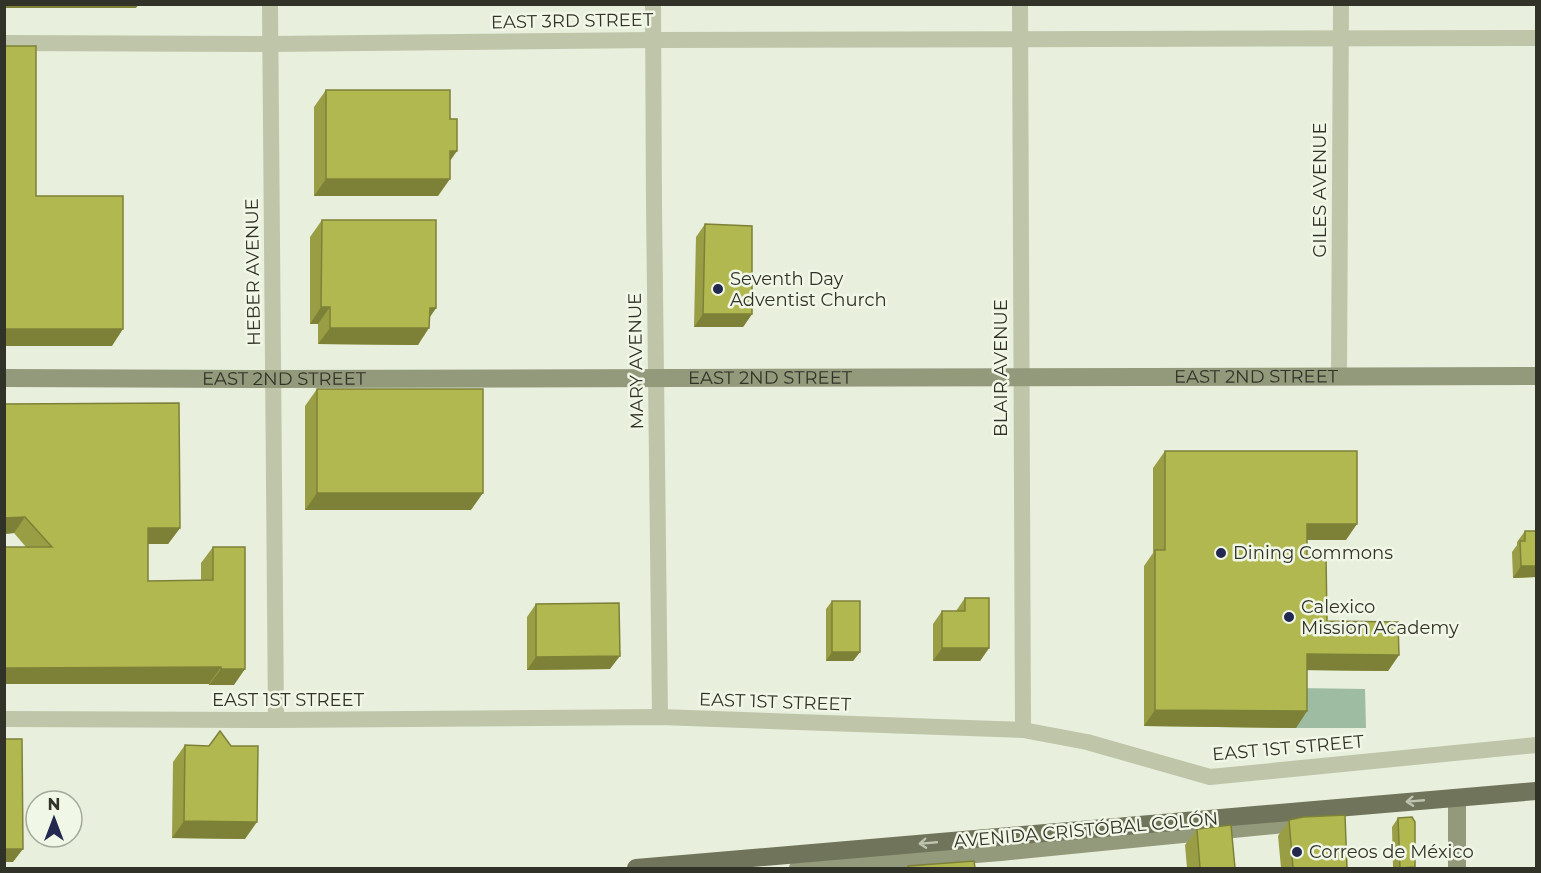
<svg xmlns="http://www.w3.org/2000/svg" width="1541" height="873" viewBox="0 0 1541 873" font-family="Montserrat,sans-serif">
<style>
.green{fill:#9dbca2}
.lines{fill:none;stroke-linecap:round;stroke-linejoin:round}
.street{stroke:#bec5a9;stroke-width:16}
.secondary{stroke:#93997b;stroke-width:18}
.primary{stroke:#70745b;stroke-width:18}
.wall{fill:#999e45}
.shaded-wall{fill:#7d8138}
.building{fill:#b2b850;stroke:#7d8138;stroke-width:1.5}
.oneway{stroke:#bdc3af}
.poi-dot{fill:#222850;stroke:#f1f7e7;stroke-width:2}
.labels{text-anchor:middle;stroke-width:5;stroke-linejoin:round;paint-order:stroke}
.street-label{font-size:18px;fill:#323328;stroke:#f1f7e7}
.poi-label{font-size:18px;fill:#323328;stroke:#f1f7e7;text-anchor:start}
</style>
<rect width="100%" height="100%" fill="#e8efdc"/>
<!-- green -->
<polygon class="green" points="1296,688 1365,689 1366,728 1296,728"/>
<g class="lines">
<!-- street -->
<g class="street">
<polyline points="270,4 276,720"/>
<polyline points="653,4 654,205 660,717"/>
<polyline points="1020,4 1023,730"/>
<polyline points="4,43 270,44 653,40 1536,38"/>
<polyline points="1339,376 1341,4"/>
<polyline points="4,719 276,720 660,717 1023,730 1087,742 1210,777 1536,745"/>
</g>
<!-- secondary -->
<g class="secondary">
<path id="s1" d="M 4,378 L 274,379 L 1536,376"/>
<polyline points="1457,798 1457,868"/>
<polyline points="798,868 1001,852 1285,824 1308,816"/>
</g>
<!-- primary -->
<polyline class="primary" points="636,868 1536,791"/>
</g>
<!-- wall -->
<g class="wall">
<polygon points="326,90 450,162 438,196 314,196 314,107"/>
<polygon points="322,220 436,308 430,317 418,345 318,344 318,324 310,324 310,237"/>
<polygon points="705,224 752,314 743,327 694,327 696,237"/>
<polygon points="317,389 471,510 305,510 305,406"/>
<polygon points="4,404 180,528 168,544 148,544 148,581 201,580 201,563 213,547 234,685 209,685 209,684 26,547 14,533 4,534"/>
<polygon points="1165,451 1346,540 1307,540 1307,555 1327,621 1399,655 1388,671 1307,670 1307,711 1296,728 1144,726 1144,566 1153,553 1153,468"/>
<polygon points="1525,531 1536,531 1536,577 1513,578 1512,552 1517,545 1517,542"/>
<polygon points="965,598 989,648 980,661 933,661 933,624 942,611 956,611"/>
<polygon points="832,601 860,652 853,661 826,661 826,609"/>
<polygon points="536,604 610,669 527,670 527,617"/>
<polygon points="185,745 245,839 172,838 173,762"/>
<polygon points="1398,818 1415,867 1415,868 1393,868 1392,827"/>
<polygon points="1289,820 1347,868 1281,868 1278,836"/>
<polygon points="1197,829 1235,868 1187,868 1185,845"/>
</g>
<!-- shaded-wall -->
<g class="shaded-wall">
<polygon points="4,4 139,4 136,8 4,8"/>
<polygon points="450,151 457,151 445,168"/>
<polygon points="326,179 450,179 438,196 314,196"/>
<polygon points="321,307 330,307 318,324 310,324"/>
<polygon points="430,308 436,308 424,325"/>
<polygon points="703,314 752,314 743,327 694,327"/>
<polygon points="330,328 429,328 418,345 318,344"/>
<polygon points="4,329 123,329 112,346 4,346"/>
<polygon points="317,493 483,493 471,510 305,510"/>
<polygon points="25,517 14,533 4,534 4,518"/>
<polygon points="1307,524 1357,524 1346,540 1296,540"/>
<polygon points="148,528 180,528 168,544 136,544"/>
<polygon points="1521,566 1536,566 1536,577 1513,578"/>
<polygon points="942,648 989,648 980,661 933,661"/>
<polygon points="832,652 860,652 853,661 826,661"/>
<polygon points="1307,654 1399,655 1388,671 1296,670"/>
<polygon points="620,656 610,669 527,670 536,657"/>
<polygon points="221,667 209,684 4,684 4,668"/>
<polygon points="221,669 245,669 234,685 209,685"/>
<polygon points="1155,710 1307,711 1296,728 1144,726"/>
<polygon points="184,821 257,822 245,839 172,838"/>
<polygon points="4,849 23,849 13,862 4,862"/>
</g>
<!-- building -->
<g class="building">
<polygon points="4,46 36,46 36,196 123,196 123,329 4,329"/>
<polygon points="326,90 450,90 450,119 457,119 457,151 450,151 450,179 326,179"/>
<polygon points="322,220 436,220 436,308 430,308 429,328 330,328 330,307 321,307"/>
<polygon points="705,224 752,226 752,314 703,314"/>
<rect x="317" y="389" width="166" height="104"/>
<polygon points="179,403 180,528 148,528 148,581 213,580 213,547 245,547 245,669 221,669 221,667 4,668 4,547 52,547 25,517 4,518 4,404"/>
<polygon points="1165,451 1357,451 1357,524 1307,524 1307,555 1326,556 1327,621 1398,622 1399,655 1307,654 1307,711 1155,710 1155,550 1165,550"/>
<polygon points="1525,531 1536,531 1536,566 1521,566 1520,541 1525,541"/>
<polygon points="965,598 989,598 989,648 942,648 942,611 965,611"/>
<rect x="832" y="601" width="28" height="51"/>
<polygon points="619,603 620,656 536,657 536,604"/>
<polygon points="220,731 231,746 258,746 257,822 184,821 185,745 209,746"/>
<polygon points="4,739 22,739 23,849 4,849"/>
<polygon points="1345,815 1347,868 1293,868 1289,820 1303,817"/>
<polygon points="1412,817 1415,822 1415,867 1400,868 1398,818"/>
<polygon points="1231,825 1235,868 1200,868 1197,829"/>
<polygon points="974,861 975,868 908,868 908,866"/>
</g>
<!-- one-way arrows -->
<defs><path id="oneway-shaft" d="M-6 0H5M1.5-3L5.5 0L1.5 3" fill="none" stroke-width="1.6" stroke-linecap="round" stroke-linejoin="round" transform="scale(1.5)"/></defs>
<g class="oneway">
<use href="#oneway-shaft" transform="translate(1415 801) rotate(175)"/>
<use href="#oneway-shaft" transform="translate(928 843) rotate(175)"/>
</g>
<!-- markers -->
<g class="poi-dot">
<circle cx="718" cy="289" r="6"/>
<circle cx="1221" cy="553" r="6"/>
<circle cx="1289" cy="617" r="6"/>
<circle cx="1297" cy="852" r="6"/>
</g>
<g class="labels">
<!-- street labels -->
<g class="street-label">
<text transform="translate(572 21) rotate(-1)" y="6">EAST 3RD STREET</text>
<text transform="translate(1320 190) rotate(-90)" y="6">GILES AVENUE</text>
<text transform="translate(253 272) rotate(-91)" y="6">HEBER AVENUE</text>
<text transform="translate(636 361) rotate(-91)" y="6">MARY AVENUE</text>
<text transform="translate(1001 368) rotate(-90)" y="6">BLAIR AVENUE</text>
<text dy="6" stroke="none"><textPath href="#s1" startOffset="1252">EAST 2ND STREET</textPath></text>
<text dy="6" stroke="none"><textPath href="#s1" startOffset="766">EAST 2ND STREET</textPath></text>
<text dy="6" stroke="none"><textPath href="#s1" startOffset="280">EAST 2ND STREET</textPath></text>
<text x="288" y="706">EAST 1ST STREET</text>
<text transform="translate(775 702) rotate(2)" y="6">EAST 1ST STREET</text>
<text transform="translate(1288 748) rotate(-5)" y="6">EAST 1ST STREET</text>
<text transform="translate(1086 830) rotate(-5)" y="6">AVENIDA CRISTÓBAL COLÓN</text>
</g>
<!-- poi labels -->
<g class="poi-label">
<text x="730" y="285">Seventh Day<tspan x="730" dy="21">Adventist Church</tspan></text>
<text x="1233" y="559">Dining Commons</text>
<text x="1301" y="613">Calexico<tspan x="1301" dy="21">Mission Academy</tspan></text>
<text x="1309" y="858">Correos de México</text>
</g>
</g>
<!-- border -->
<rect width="1541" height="873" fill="none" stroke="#323328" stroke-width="12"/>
<!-- north arrow -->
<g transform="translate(54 819)"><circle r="28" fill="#f1f7e7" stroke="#a5a99b" stroke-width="1.5"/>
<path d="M0-4.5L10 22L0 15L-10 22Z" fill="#222850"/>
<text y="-9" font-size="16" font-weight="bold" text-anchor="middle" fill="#323328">N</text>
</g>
</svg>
